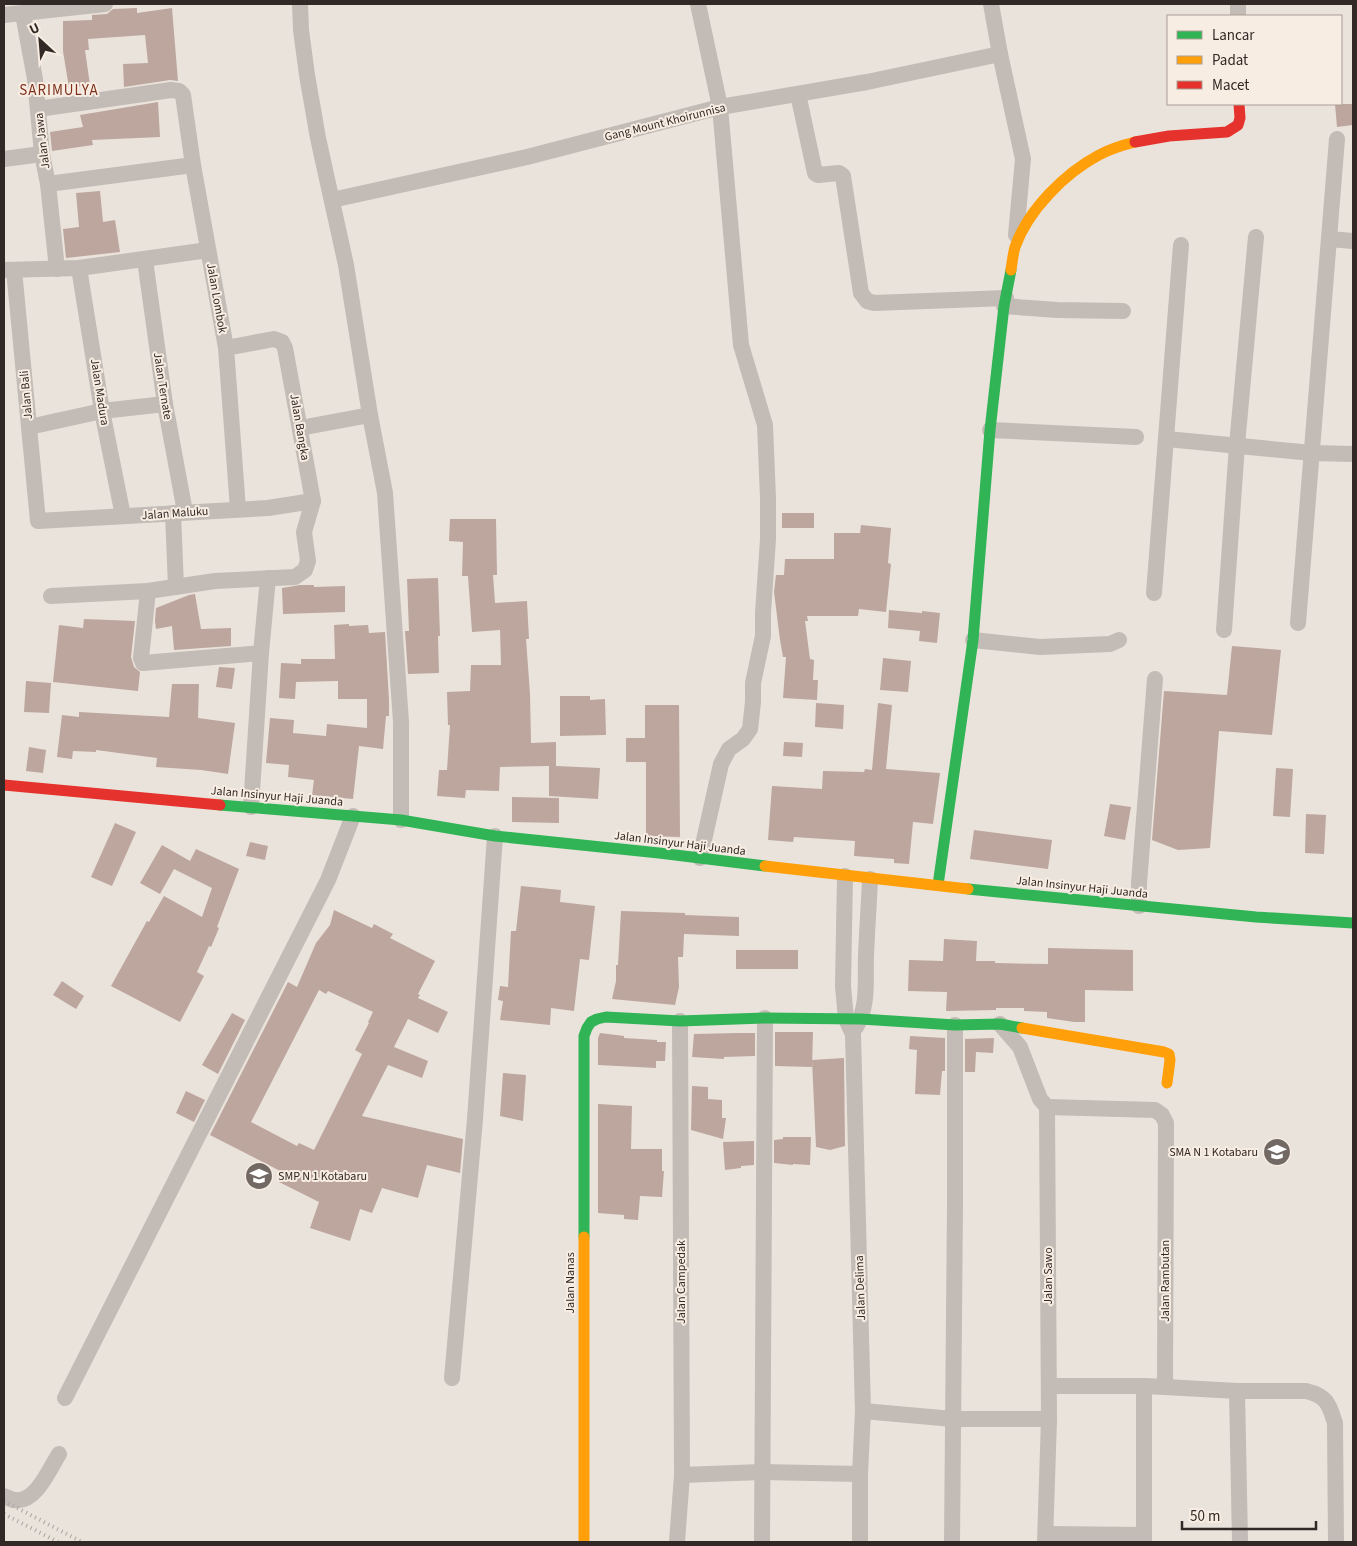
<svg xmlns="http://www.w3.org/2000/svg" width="1357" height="1546" viewBox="0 0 1357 1546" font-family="'Source Sans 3',sans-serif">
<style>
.building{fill:#bda69e;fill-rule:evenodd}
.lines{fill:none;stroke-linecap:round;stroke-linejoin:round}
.street{stroke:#c2bbb6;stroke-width:16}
.fast{stroke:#30b455;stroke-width:11}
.slow{stroke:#ff9f0a;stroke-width:11}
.jam{stroke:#e5322d;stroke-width:11}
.rail{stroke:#aaa4a0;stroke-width:4;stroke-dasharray:1 4;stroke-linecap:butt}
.labels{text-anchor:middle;stroke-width:4;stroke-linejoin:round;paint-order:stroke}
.street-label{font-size:12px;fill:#322825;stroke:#f8ede2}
.poi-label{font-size:12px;fill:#322825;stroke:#f8ede2;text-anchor:end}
.quarter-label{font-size:15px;letter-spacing:1px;fill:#80321f;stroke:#f8ede2}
</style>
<rect width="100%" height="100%" fill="#eae3dc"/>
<!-- building -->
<g class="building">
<polygon points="137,8 137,13 172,8 178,81 170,80 124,87 123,64 148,63 145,35 88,39 89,50 85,50 90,85 69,88 63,51 63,21 92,20 92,15 107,14 113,9"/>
<polygon points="158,102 160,137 92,140 93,145 52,151 50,132 83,127 80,115"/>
<polygon points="1335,104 1353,104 1353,125 1337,127"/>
<polygon points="100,191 103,222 115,220 120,252 66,258 63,229 79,227 76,193"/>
<rect x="782" y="513" width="32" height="15"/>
<polygon points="450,519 496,519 497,575 493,575 495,603 527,601 529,639 526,639 530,694 531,743 556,742 556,766 600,768 598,799 549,796 549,766 500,767 499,791 466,790 465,798 437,796 439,770 447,770 450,725 448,725 447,692 470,691 471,665 501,665 500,630 472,632 468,576 462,576 463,542 449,541"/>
<polygon points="861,525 891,528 888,563 891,564 886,612 859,609 858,616 807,616 808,621 805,621 810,659 814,660 813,680 818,680 817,700 783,698 786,657 783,657 780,640 774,592 776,575 784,575 785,559 834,559 834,533 860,533"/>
<polygon points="438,578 440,636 438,636 439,673 408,674 405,631 409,631 407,579"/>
<polygon points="300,585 314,585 314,587 345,586 345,612 283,614 282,588"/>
<polygon points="195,594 201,629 231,628 231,646 174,650 172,626 156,629 155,621 156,608 189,595"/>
<polygon points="889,610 922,613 922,611 940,613 937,643 919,641 920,631 888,628"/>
<polygon points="84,619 135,621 131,657 134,667 140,672 138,691 53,682 59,625 83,628"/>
<polygon points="349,624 349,626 368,625 369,633 385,632 389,700 389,716 386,716 383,749 359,746 353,799 312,795 314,780 288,777 289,765 266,763 270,718 294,720 293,733 326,736 327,724 367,728 367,699 338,699 338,681 296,682 295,699 279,698 281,663 301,664 301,659 335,659 334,625"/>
<polygon points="1232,646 1281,650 1272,735 1219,731 1210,848 1178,850 1152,840 1164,691 1227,695"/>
<polygon points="883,658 911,661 908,692 880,690"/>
<polygon points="219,667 235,668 232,689 216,687"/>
<polygon points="26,681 51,683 49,713 24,712"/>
<polygon points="172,684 199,684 198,718 235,723 228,774 201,770 156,767 157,758 96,750 96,752 73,751 72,759 57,757 62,715 79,717 79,712 169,717"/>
<polygon points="560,696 590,696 590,700 605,699 606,735 560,736"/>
<polygon points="816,703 844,705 843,729 815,727"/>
<polygon points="878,703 892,705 886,769 940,773 933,824 913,822 909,864 894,863 894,859 854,856 855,841 794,837 793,842 768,840 772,786 822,789 823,771 864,772 865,769 872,770"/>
<polygon points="645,705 679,705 680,837 646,836 646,762 626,762 626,738 645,738"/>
<polygon points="784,742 803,743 802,757 783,756"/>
<polygon points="29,747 46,750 43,773 26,771"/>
<polygon points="1276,768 1293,769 1290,817 1273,816"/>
<polygon points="512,797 559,798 559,823 512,822"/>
<polygon points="1110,804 1131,807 1125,840 1104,836"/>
<polygon points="1306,814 1326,815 1324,854 1305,853"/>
<polygon points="115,823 136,832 112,886 91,877"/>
<polygon points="974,830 1052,840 1048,869 970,859"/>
<polygon points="250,842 268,846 265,860 246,856"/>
<polygon points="162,845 190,861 196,849 239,869 217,927 219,928 211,947 209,946 197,972 204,976 180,1022 111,986 147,921 149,922 164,896 202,917 212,888 174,869 160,894 140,883"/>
<polygon points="521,886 561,890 560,902 595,906 589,960 580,959 574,1011 551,1008 550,1025 500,1020 503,1001 498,1000 500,986 508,987 511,931 516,931"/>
<path d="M 334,910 L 372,928 L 374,924 L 393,934 L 390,938 L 435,961 L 418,994 L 420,995 L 418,998 L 448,1012 L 438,1033 L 408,1019 L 394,1047 L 428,1061 L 422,1078 L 388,1065 L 362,1116 L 463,1139 L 460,1173 L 427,1165 L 418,1198 L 382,1188 L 372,1213 L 360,1209 L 350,1241 L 310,1228 L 319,1202 L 279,1182 L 284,1173 L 210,1135 L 288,982 L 297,987 L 316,943 L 330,925 ZM 319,990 L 326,994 L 328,991 L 373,1012 L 368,1022 L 369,1023 L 355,1050 L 362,1054 L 314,1150 L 299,1143 L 297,1146 L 251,1122 Z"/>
<polygon points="621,911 685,913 685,915 739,917 739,936 684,934 683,957 678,957 679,987 675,1005 612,999 616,981 616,965 618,965"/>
<polygon points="944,939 977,941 976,961 995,961 995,963 1048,964 1048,948 1133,950 1133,991 1085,990 1085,1022 1074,1022 1047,1018 1047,1012 1024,1011 1024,1008 996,1008 996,1010 946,1011 947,992 908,991 909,960 943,961"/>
<rect x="736" y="950" width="62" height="19"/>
<polygon points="62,981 84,996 76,1009 53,995"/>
<polygon points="232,1013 245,1020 218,1074 202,1065"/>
<polygon points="775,1032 813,1032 812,1067 775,1066"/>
<polygon points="600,1033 624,1036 624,1038 657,1040 657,1042 666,1042 665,1061 656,1061 656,1068 598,1065 598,1038"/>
<polygon points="738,1033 755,1033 755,1056 724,1057 724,1059 692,1057 694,1034"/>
<polygon points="910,1036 945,1038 945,1071 942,1071 940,1095 915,1094 917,1050 909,1049"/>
<polygon points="994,1038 993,1053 976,1052 975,1072 965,1072 965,1039"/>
<polygon points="844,1058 845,1146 830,1150 816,1147 812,1060"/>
<polygon points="503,1073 526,1075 523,1121 500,1116"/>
<polygon points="692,1086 708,1087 708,1099 722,1100 722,1118 726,1118 723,1139 691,1130"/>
<polygon points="186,1091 205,1100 194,1122 176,1113"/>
<polygon points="598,1104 632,1106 631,1149 662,1149 662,1171 664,1171 662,1197 640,1196 638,1220 624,1219 624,1215 598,1213"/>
<polygon points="783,1137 811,1137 810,1165 793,1164 793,1165 774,1163 774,1140 783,1139"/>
<polygon points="754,1141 754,1165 741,1166 741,1168 725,1170 723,1142"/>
</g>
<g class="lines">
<!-- street -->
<g class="street">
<polyline points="300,4 301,30 307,75 318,138 346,265 370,415 385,493 401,722 401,820"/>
<polyline points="698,4 720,107 741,345 765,425 768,498 768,539 763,613 763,636 753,683 753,702 750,729 743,739 729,749 721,764 700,858"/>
<polyline points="991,4 1000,54 1023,159 1016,235"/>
<polyline points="23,14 35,79 42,154 48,184 57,269"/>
<polyline points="4,15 105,4"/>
<polyline points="1238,16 1238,4"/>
<polyline points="798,94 815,173 818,175 839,173 843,176 861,293 867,301 874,303 1006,298"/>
<polyline points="38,109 171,90 179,91 183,95 193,165 226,348 238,509"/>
<polyline points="4,159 42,154"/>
<polyline points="48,184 193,165"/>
<polyline points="332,200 527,157 720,107 867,82 1000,54"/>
<polyline points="1329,239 1353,241"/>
<polyline points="145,260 165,404 185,512"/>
<polyline points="79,268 102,411 123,516"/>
<polyline points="4,270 79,268 208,250"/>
<polyline points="14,270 38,521 268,508 313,501"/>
<polyline points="1004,306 1057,310 1123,311"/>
<polyline points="29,427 102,411 165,404"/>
<polyline points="300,428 370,415"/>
<polyline points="990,430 1136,437"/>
<polyline points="1167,439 1312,453 1353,454"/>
<polyline points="173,513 176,587"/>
<polyline points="148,591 141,658 143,663 261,653"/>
<polyline points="1154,593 1181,245"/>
<polyline points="51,596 148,591 215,581 295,577 305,570 308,561 304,532 313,501 285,348 282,342 274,339 226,348"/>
<polyline points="1298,623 1337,139"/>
<polyline points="1224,630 1237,445 1256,237"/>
<polyline points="973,640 1040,647 1110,644 1119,640"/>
<polyline points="251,807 261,653 268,578"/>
<polyline points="845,876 843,986 846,1019 853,1034 863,1411 860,1474 860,1542"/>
<polyline points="1139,906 1139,883 1155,679"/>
<polyline points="1000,1024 1020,1047 1040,1099 1047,1107 1049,1419 1045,1542"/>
<path d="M 856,1027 C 869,1006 865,979 866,956 C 867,930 869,904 870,879"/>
<polyline points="1047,1107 1155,1110 1162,1115 1166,1123 1165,1387 1144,1386 1144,1542"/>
<polyline points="452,1378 475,1119 495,836"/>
<polyline points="1049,1386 1144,1386"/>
<path d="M 1165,1387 L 1237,1391 L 1306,1391 C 1327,1396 1329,1404 1335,1423 L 1336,1542"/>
<polyline points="1237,1391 1240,1542"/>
<polyline points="65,1398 328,880 353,816"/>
<polyline points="863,1411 953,1419 1049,1419"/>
<polyline points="682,1475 762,1472 860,1474"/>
<path d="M 4,1496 C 7,1497 11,1500 15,1500 C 36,1503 50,1468 59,1454"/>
<polyline points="1046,1534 1144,1535"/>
<polyline points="677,1542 682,1475 680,1021"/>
<polyline points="762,1542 765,1018"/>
<polyline points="952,1542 955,1204 955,1025"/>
</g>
<!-- fast -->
<g class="fast">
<polyline points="220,805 401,820 495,836 659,853 765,866"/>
<polyline points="938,885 973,640 990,430 1004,306 1011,270"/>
<polyline points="968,889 1256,917 1353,923"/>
<polyline points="584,1237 584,1036 587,1028 591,1022 597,1019 606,1017 680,1021 765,1018 861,1019 955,1025 1000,1024 1022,1028"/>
</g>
<!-- slow -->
<g class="slow">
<path d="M 1011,270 C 1012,263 1013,254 1015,247 C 1028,210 1065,173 1099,155 C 1110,149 1123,145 1135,142"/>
<polyline points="765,866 968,889"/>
<polyline points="1022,1028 1164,1052 1169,1054 1170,1060 1167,1083"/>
<polyline points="584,1237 584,1542"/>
</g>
<!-- jam -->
<g class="jam">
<polyline points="1135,142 1169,136 1227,132 1238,125 1240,118 1239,104"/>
<polyline points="4,785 220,805"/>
</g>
<!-- rail -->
<g class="rail">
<polyline points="4,1501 82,1542"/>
<polyline points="4,1514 58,1542"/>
</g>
</g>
<!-- icons -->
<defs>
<g id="school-disc" transform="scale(1.4375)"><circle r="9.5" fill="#726965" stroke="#f8ede2"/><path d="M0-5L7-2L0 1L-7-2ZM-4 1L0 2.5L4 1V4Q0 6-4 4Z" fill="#fff"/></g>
</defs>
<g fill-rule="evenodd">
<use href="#school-disc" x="1277" y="1152"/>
<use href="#school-disc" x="259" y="1176"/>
</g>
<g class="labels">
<!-- street labels -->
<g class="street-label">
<text transform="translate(665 122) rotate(-14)" y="4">Gang Mount Khoirunnisa</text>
<text transform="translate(42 141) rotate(-97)" y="4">Jalan Jawa</text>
<text transform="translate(217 298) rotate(80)" y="4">Jalan Lombok</text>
<text transform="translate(163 386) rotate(81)" y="4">Jalan Ternate</text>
<text transform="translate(100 392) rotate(81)" y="4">Jalan Madura</text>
<text transform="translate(26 395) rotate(-95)" y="4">Jalan Bali</text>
<text transform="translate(300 427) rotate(80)" y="4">Jalan Bangka</text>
<text transform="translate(175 513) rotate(-4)" y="4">Jalan Maluku</text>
<text transform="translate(277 796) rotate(5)" y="4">Jalan Insinyur Haji Juanda</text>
<text transform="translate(680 843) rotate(7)" y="4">Jalan Insinyur Haji Juanda</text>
<text transform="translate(1082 887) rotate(6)" y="4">Jalan Insinyur Haji Juanda</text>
<text transform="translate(1048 1276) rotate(-90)" y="4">Jalan Sawo</text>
<text transform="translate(1165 1281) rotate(-90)" y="4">Jalan Rambutan</text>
<text transform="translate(681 1282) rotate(-90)" y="4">Jalan Campedak</text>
<text transform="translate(570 1283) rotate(-90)" y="4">Jalan Nanas</text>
<text transform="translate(860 1288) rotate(-92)" y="4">Jalan Delima</text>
</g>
<!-- poi labels -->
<g class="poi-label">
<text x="1258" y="1156">SMA N 1 Kotabaru</text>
<text x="278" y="1180" text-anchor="start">SMP N 1 Kotabaru</text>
</g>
<!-- quarter labels -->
<g class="quarter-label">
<text x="59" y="95">SARIMULYA</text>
</g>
</g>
<!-- border -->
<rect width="1357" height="1546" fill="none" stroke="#322825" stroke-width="10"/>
<!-- legend -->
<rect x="1167" y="15" width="175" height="90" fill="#f8ede2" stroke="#a99e96"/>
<rect x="1177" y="31" width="25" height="8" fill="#30b455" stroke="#a99e96"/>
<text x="1212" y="40" font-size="15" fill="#322825">Lancar</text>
<rect x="1177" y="56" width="25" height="8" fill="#ff9f0a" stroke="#a99e96"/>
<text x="1212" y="65" font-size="15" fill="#322825">Padat</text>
<rect x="1177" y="81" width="25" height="8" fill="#e5322d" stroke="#a99e96"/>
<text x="1212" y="90" font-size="15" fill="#322825">Macet</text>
<!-- north arrow -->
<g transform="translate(40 40) rotate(334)" stroke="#f8ede2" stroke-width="4" paint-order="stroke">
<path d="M0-4L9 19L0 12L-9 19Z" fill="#322825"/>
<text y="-8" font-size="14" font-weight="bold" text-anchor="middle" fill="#322825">U</text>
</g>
<!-- scale -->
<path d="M1182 1521v8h134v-8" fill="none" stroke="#322825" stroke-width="2.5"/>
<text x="1190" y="1521" font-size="15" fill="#322825" stroke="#f8ede2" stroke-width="4" paint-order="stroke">50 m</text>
</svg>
